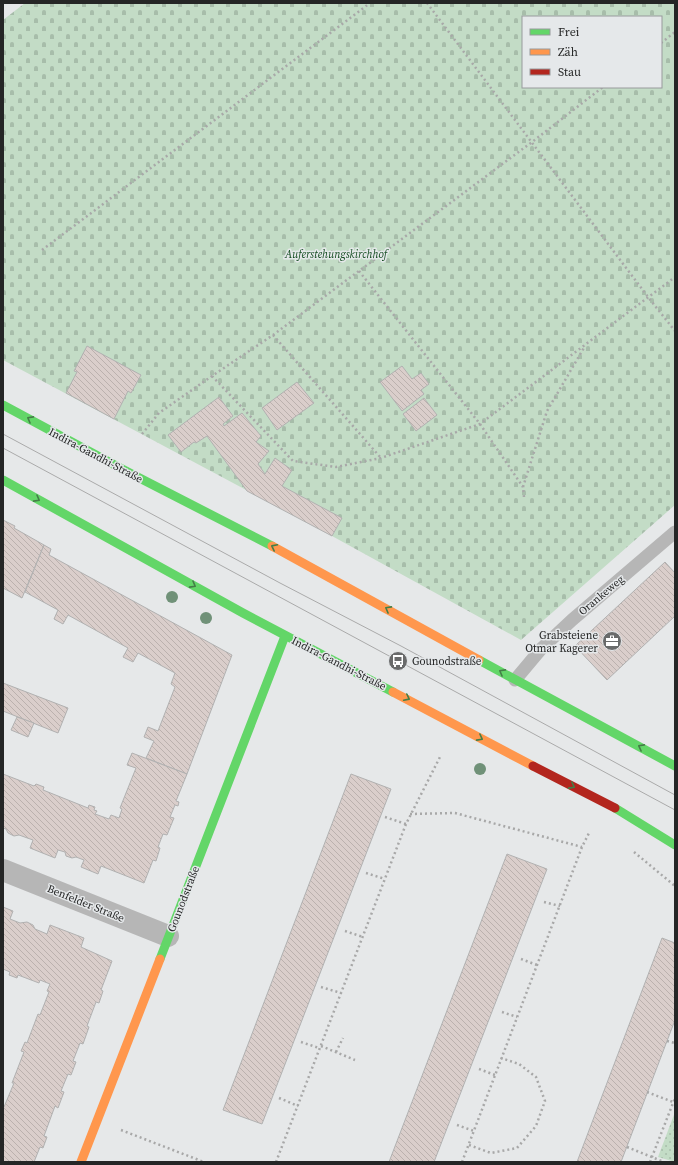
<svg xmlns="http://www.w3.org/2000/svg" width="678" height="1165" viewBox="0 0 678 1165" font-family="'Source Serif 4',serif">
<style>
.grass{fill:url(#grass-dots)}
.cemetery{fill:url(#cemetery-stones);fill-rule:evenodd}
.building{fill:url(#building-back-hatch);stroke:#b1b1b1}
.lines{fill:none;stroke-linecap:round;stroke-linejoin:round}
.path{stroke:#a8a8a8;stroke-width:2.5;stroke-dasharray:2 3;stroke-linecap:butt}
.lane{stroke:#b6b6b6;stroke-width:13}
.street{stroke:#b6b6b6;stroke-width:22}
.fast{stroke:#63d668;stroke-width:9}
.slow{stroke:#ff974d;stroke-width:9}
.jam{stroke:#b3261e;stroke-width:9}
.tram{stroke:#aaa;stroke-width:1}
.tree{fill:#709178}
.oneway{stroke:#447e47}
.labels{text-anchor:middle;stroke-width:3;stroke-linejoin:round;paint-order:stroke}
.park-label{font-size:11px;font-style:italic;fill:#0f491c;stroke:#e5e8ea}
.street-label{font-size:11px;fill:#252626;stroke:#e5e8ea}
.poi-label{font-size:11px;fill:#252626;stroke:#e5e8ea;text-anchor:end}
</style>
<defs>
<pattern id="grass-dots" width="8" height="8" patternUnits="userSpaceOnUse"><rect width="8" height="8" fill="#c3dcc6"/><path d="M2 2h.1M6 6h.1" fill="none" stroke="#a7bdaa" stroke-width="1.8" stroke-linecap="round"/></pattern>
<pattern id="cemetery-stones" width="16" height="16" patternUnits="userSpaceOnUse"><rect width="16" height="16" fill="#c3dcc6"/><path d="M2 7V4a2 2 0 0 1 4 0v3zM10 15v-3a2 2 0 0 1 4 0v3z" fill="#a7bdaa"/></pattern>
<pattern id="building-back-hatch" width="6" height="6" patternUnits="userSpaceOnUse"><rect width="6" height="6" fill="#dacecb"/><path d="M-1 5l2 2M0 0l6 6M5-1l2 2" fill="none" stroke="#bbb1ae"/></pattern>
</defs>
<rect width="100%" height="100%" fill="#e6e8e9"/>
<!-- grass -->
<polygon class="grass" points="675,1112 675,1162 658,1157"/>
<!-- cemetery -->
<path class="cemetery" d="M 25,3 L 675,3 L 675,505 L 521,640 L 332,536 L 3,360 L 3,20 ZM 523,17 L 661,17 L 661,87 L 523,87 Z"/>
<!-- building -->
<g class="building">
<polygon points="87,346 141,375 131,393 128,391 114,419 66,393 77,372 74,371"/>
<polygon points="402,366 412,379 421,373 429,384 421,390 424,394 402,411 380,382"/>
<polygon points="297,382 314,403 277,430 262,408"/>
<polygon points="219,397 233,416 223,424 224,426 242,413 261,436 256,442 269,451 258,464 265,474 275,458 292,470 282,486 342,518 332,536 247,491 207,436 196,443 194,442 181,452 168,435"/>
<polygon points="424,398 437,415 416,431 403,414"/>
<polygon points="3,520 15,526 14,528 44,545 22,598 3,588"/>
<polygon points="44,545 51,549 49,555 232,655 187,774 146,758 154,741 144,737 148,727 158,731 175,687 171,684 175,673 138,653 133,662 123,657 128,648 68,615 63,624 54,619 58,610 25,592"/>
<polygon points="665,562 675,573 675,616 607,680 575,646"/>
<polygon points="3,683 68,708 58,733 3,711"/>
<polygon points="17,717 34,723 28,737 11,730"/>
<polygon points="132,753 187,774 176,801 179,802 178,806 175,805 170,817 174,818 167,835 163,834 158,847 160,848 156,861 153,860 144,883 101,866 98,874 81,867 84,860 76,857 72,858 66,856 65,852 58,850 55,858 30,848 33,840 19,835 14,836 8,833 6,829 3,828 3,774 34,786 36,784 44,787 43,790 88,808 89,805 95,807 94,810 97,811 95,814 109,819 111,815 119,818 122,809 120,808 136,768 127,765"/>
<polygon points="351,774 391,789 262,1124 223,1110"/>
<polygon points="507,854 547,869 434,1162 389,1162"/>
<polygon points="3,907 13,911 10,919 20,923 27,922 33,925 35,929 47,934 50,925 84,938 81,947 112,961 101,990 103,991 99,1003 96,1002 87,1026 89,1027 83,1044 80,1043 73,1061 76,1062 71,1075 68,1074 61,1091 64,1092 58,1108 55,1106 44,1136 47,1137 43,1148 40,1147 34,1162 3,1162 3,1107 4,1107 14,1083 12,1083 24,1052 21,1051 25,1042 27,1043 38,1014 40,1015 49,992 47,991 50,984 40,980 39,983 18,975 17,978 9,975 10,972 3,969"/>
<polygon points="662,938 675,943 675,1020 621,1162 577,1162"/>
</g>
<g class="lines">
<!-- path -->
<g class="path">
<polyline points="427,3 648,297 675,331"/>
<polyline points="661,43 675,32"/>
<polyline points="42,250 370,3"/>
<polyline points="359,271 480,424 523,487"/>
<polyline points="273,335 381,458"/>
<polyline points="212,376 293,461 336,467 381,458 480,424 675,277"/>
<polyline points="142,434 159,413 212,376 273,335 532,142 603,87"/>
<polyline points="524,497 523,487 547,411 585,346"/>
<polyline points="410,814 455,813 582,847"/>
<polyline points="385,817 406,824"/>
<polyline points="634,852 675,886"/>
<polyline points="366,873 385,879"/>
<polyline points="544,902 560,906"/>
<polyline points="345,931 363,937"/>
<polyline points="521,959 537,965"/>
<polyline points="321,987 341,993"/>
<polyline points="502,1012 517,1017"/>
<polyline points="667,1041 675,1043"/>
<polyline points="301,1042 319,1048"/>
<polyline points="321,1046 355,1060"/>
<polyline points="336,1052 343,1038"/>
<polyline points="479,1069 495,1075"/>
<polyline points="647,1092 673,1102"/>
<polyline points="279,1098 298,1106"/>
<polyline points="457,1125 474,1131"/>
<polyline points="121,1130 204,1162"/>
<polyline points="469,1145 491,1153 517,1148 536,1126 545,1101 536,1077 519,1064 501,1058"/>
<polyline points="627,1147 664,1162"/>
<polyline points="276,1162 406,824 441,755"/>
<polyline points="462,1162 582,847 589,833"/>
<polyline points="650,1162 675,1098"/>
</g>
<!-- lane -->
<polyline class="lane" points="515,680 541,649 572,620 675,532"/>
<!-- street -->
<polyline class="street" points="3,870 168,936"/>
<!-- fast -->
<g class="fast">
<polyline points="3,405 122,469 272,546"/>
<polyline points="3,480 243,613 393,692"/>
<polyline points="479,660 675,766"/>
<polyline points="615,808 675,845"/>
<polyline points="160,959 285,636"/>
</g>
<!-- slow -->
<g class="slow">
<polyline points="272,546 479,660"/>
<polyline points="393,692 533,766"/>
<polyline points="81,1162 160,959"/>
</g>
<!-- jam -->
<polyline class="jam" points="533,766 615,808"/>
<!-- tram -->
<g class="tram">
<polyline points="3,434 280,583 401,646 675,795"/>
<polyline points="3,448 675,810"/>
</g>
</g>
<!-- trees -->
<g class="tree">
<circle cx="172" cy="597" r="6"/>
<circle cx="206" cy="618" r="6"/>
<circle cx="480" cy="769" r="6"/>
</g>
<!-- one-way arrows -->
<defs><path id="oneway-chevron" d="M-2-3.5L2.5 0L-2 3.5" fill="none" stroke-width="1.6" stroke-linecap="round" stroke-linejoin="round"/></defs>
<g class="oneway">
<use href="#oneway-chevron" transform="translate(30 419) rotate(-151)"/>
<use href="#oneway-chevron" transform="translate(37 499) rotate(29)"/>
<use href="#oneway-chevron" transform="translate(274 547) rotate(-153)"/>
<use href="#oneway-chevron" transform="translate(193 585) rotate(29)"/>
<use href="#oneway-chevron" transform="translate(388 609) rotate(-151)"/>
<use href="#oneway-chevron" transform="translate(502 672) rotate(-151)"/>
<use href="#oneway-chevron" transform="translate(407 698) rotate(27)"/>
<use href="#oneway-chevron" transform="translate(480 738) rotate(28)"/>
<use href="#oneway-chevron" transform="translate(641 747) rotate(-152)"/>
<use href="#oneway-chevron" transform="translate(572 786) rotate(28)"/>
</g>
<!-- icons -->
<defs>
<g id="office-disc" transform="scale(1)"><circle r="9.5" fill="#696a6a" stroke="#e5e8ea"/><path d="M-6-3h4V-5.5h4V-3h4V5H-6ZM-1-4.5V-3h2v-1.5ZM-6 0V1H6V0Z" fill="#fff"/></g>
<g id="bus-disc" transform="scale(1)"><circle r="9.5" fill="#696a6a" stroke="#e5e8ea"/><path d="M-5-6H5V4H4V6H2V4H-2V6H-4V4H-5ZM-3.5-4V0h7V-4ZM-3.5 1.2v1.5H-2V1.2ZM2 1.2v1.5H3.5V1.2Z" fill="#fff"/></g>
</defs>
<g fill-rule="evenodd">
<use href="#office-disc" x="612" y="641"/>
<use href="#bus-disc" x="398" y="661"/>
</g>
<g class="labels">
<!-- park labels -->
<g class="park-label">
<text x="336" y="258">Auferstehungskirchhof</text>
</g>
<!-- street labels -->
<g class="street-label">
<text transform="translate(96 455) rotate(28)" y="4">Indira-Gandhi-Straße</text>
<text transform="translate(601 595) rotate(-40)" y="4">Orankeweg</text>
<text transform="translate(339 663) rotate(27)" y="4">Indira-Gandhi-Straße</text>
<text transform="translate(183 899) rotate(-69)" y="4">Gounodstraße</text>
<text transform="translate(86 903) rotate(22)" y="4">Benfelder Straße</text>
</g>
<!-- poi labels -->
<g class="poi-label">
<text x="598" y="639">Grabsteiene<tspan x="598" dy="13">Otmar Kagerer</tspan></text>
<text x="412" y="665" text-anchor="start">Gounodstraße</text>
</g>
</g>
<!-- border -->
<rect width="678" height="1165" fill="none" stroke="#252626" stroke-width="8"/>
<!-- legend -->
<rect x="522" y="16" width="140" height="72" fill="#e5e8ea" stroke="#989a9c"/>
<rect x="530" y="29" width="20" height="6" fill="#63d668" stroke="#989a9c"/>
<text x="558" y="36" font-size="12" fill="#252626">Frei</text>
<rect x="530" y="49" width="20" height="6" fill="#ff974d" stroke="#989a9c"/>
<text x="558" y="56" font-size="12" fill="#252626">Zäh</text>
<rect x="530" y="69" width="20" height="6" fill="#b3261e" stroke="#989a9c"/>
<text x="558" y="76" font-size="12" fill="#252626">Stau</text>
</svg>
